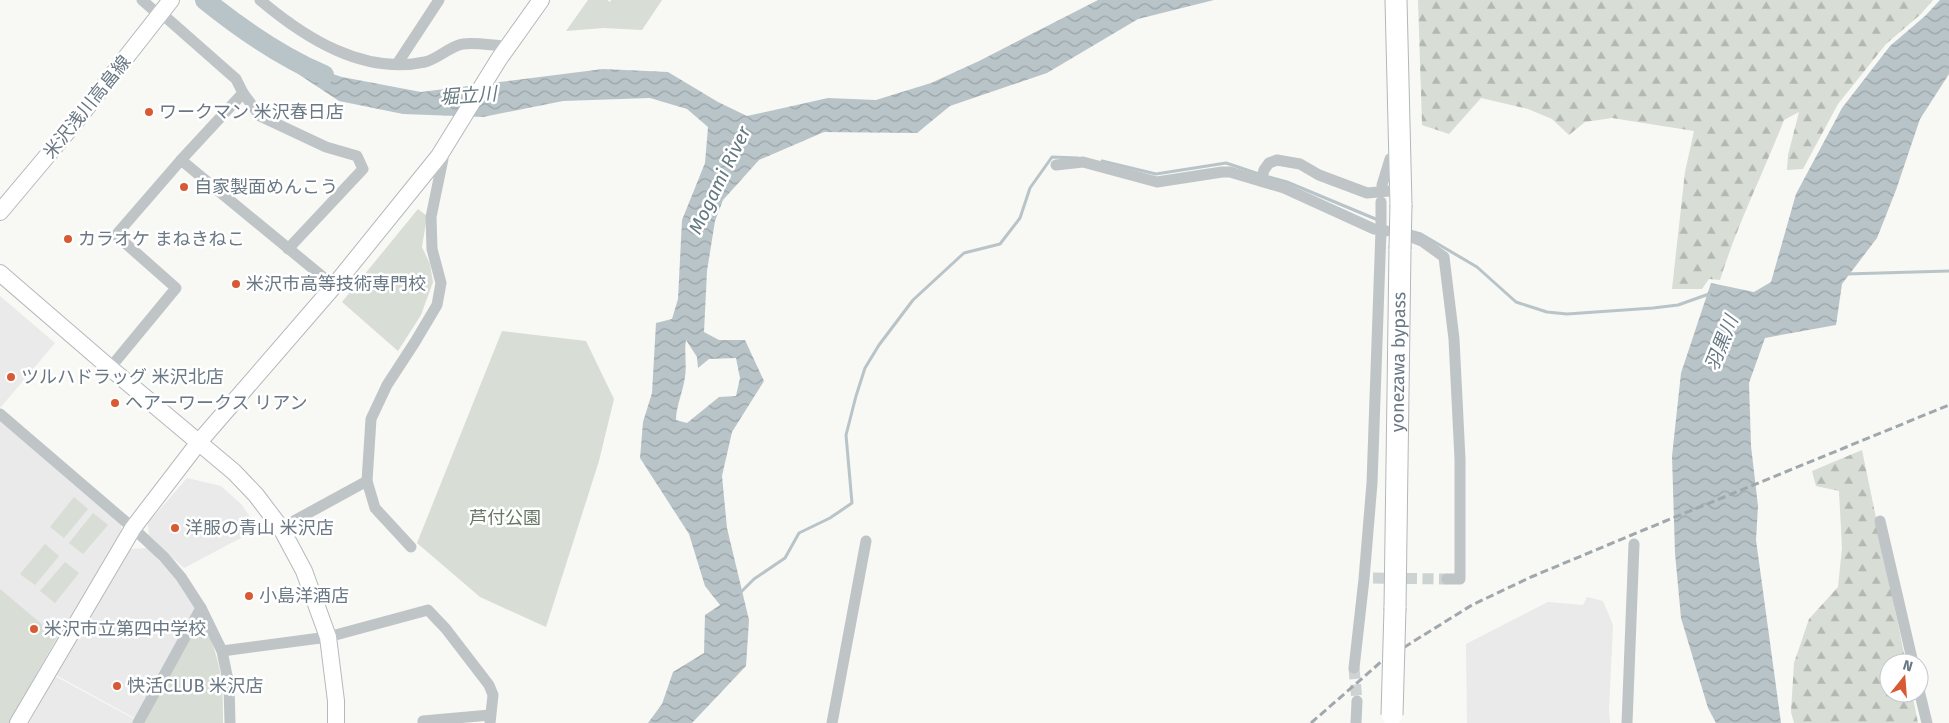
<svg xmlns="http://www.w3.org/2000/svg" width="1949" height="723" viewBox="0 0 1949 723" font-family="'Fira Sans','Noto Sans JP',sans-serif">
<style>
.built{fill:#e9eae9}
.forest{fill:url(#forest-firs)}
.green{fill:#d8ddd5}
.water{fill:url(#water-waves);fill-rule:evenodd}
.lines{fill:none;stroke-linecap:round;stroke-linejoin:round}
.stream{stroke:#b9c4c8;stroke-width:3}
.river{stroke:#b9c4c8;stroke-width:20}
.street-tunnel{stroke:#cdd2d3;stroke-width:11;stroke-dasharray:11 5.5;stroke-linecap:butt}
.secondary-casing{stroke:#b4b9bd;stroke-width:18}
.highway-casing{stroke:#b3b7ba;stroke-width:23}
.street{stroke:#bfc4c7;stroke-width:11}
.secondary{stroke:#fff;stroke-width:16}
.highway{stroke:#fff;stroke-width:21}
.rail{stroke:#a1a8ad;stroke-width:3;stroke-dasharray:8 4;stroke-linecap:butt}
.highway-bridge-casing{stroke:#b3b7ba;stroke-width:23;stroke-linecap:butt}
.highway-bridge{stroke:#fff;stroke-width:21}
.poi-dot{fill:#d85a35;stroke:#fff;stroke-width:2}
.labels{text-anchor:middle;stroke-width:5;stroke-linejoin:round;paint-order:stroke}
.street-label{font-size:18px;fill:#697884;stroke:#fff}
.poi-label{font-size:18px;fill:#697884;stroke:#fff;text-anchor:start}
.park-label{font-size:18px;fill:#677763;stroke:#fff}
.water-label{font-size:19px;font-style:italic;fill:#657980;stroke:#fff}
</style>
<defs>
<pattern id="forest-firs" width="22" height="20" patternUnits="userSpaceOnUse" patternTransform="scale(1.25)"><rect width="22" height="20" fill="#d8ddd5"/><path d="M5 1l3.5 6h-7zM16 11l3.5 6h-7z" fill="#b3b8b2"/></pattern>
<pattern id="water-waves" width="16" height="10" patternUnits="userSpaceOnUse" patternTransform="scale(1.25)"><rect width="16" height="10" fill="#b9c4c8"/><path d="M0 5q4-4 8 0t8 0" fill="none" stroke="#9aa4a8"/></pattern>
</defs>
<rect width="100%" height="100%" fill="#f8f8f5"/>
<!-- built -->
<g class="built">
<polygon points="0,296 55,343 0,408"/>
<polygon points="0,421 121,524 122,535 13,723 0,723"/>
<polygon points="187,478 221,486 242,505 258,529 184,568 149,537 148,523"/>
<polygon points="147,548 179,580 198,611 136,719 56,675 87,618 130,549"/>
<polygon points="1587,597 1603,601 1613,625 1609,710 1610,723 1467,723 1466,644 1548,602 1583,605"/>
<polygon points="55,676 136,720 135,723 29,723"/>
</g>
<!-- forest -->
<g class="forest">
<path d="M 1418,0 L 1933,0 L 1921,14 L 1886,44 L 1838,104 L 1803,169 L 1787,170 L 1788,155 L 1799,112 L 1784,120 C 1763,174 1737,225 1720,280 L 1709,279 L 1702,289 L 1672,289 L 1685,172 L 1694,131 L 1612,118 L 1585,122 L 1569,135 L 1552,119 L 1528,109 L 1481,98 L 1449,134 L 1422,125 Z"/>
<polygon points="1862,450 1906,663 1889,663 1889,693 1912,693 1918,723 1794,723 1791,712 1794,663 1809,619 1838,587 1842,548 1839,491 1816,486 1812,471"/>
</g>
<!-- green -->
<g class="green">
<polygon points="588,0 607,0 610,2 611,0 662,0 642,30 604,28 566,31"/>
<polygon points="418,209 427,216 422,247 430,264 433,282 421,315 398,351 342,302"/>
<polygon points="502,331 586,341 614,399 599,461 546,627 480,597 417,543"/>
<polygon points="74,497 88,509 64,538 50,527"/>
<polygon points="93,513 108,525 83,554 69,543"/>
<polygon points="45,544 59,556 35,585 20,574"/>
<polygon points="65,562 79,573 55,603 40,591"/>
<polygon points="0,589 57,637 9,723 0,723"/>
<path d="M 193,630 L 207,630 C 222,666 223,685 223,723 L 143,723 Z"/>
</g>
<!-- water -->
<g class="water">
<path d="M 1098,0 L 1214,0 L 1138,19 L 1047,73 L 950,106 L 917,133 L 824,132 L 759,160 L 723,200 L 715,221 L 707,271 L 704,332 L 719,340 L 745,340 L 764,381 L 732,432 L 722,476 L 727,528 L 749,620 L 746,666 L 692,723 L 648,723 L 662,704 L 673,672 L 704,653 L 705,615 L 720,605 L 705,586 L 689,534 L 640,458 L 643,422 L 652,393 L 656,323 L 672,319 L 678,299 L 682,220 L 705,163 L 708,127 L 687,109 L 650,98 L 563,101 L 483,117 L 403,114 L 339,101 L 265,52 L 342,77 L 421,92 L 603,69 L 668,72 L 718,102 L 747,116 L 828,98 L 876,100 L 931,83 L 979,61 ZM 686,340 L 697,357 L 698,368 L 709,359 L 736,358 L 740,378 L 736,396 L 719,397 L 687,423 L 676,420 C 676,406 683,392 685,377 C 687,365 684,351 686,340 Z"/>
<polygon points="1940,0 1949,0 1949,74 1920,119 1896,190 1877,238 1842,284 1836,325 1765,338 1749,383 1751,446 1758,506 1756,540 1781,723 1716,723 1708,708 1681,618 1675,553 1672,456 1681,373 1711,283 1754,292 1771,282 1796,194 1842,108 1890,46 1925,16"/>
</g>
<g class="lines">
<!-- stream -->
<g class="stream">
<polyline points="1102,161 1156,174 1226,163 1259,174"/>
<polyline points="1265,176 1287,182 1378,220"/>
<polyline points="1410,231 1421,234 1477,267 1516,302 1547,312 1567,314 1653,308 1678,305 1709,294"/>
<polyline points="1846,274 1949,271"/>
<polyline points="740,593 754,579 785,558 799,533 830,518 852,503 846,435 856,396 865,368 879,345 913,300 964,253 1000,244 1020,218 1030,188 1052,157 1078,158"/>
</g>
<!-- river -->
<path class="river" d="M 205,0 C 241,29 281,57 324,75"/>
<!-- street-tunnel -->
<g class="street-tunnel">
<polyline points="1373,578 1447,579"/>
<polyline points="1354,668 1357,701"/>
</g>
<!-- secondary casing -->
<g class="secondary-casing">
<g id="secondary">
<polyline points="0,212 73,125 171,0"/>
<polyline points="0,273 110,368 234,472 256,495 281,528 304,571 328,637 336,701 336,723"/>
<polyline points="18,723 133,528 199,442 334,286 439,156 499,59 541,0"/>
</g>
</g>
<!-- highway casing -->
<g class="highway-casing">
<g id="highway">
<polyline points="1396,0 1401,205"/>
<path id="s1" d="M 1395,608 L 1400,249"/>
</g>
</g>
<!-- street -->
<g class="street">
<polyline points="142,0 160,16"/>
<path d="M 260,0 C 305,38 363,75 425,62 C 438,59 450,46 463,44 C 477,42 494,46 509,46"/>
<polyline points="161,13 236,79 243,93 260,116 326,147 357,156 363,169 288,249"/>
<polyline points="397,64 439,0"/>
<polyline points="181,160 334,286"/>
<polyline points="1056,165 1083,162 1157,182 1222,172 1230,172 1284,188 1374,229 1381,230 1372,483 1364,579 1354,668"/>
<polyline points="1261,181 1264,170 1269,163 1277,160 1300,164 1319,175 1367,193 1401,190"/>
<polyline points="1382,185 1390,159 1399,159"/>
<polyline points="1381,202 1381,230 1386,231"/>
<polyline points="1409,236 1422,241 1444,257 1454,339 1460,459 1460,579 1447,579"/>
<polyline points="110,368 176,288 116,235 181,160 243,93"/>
<polyline points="0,414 133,528 164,557 181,577 201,608 222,651 229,685 230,723"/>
<polyline points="1880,521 1913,663"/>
<polyline points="281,528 367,481"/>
<polyline points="411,547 375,508 367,481 371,419 387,385 415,342 437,305 441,283 432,249 431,217 443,159 439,156"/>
<polyline points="222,651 328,637 428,610 446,629 489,685 493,695 490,723"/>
<polyline points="1919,690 1927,723"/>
<polyline points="138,723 201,608"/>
<polyline points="423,723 423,721 490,715"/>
<polyline points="832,723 866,541"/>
<polyline points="1356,723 1357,701"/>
<polyline points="1627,723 1634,544"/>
</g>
<!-- secondary -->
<use href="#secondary" class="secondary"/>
<!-- highway -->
<use href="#highway" class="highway"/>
<!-- rail -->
<polyline class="rail" points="1311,723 1382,661 1472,605 1531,577 1646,529 1949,405"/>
<!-- highway-bridge casing -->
<g class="highway-bridge-casing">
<g id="highway-bridge">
<polyline points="1400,249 1401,205"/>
<polyline points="1392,715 1395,608"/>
</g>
</g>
<!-- highway-bridge -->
<use href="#highway-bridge" class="highway-bridge"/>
</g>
<!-- markers -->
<g class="poi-dot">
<circle cx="149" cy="112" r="5"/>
<circle cx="184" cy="187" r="5"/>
<circle cx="68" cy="239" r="5"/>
<circle cx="236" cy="284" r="5"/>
<circle cx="11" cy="377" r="5"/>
<circle cx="115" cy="403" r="5"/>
<circle cx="175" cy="528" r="5"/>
<circle cx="249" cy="596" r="5"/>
<circle cx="34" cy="629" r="5"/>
<circle cx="117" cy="686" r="5"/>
</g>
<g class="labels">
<!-- street labels -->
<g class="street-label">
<text transform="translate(87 107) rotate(-51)" y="6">米沢浅川高畠線</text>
<text dy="6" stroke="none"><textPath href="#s1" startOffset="246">yonezawa bypass</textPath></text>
</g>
<!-- poi labels -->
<g class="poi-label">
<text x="159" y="118">ワークマン 米沢春日店</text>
<text x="194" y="193">自家製面めんこう</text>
<text x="78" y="245">カラオケ まねきねこ</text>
<text x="246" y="290">米沢市高等技術専門校</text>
<text x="21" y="383">ツルハドラッグ 米沢北店</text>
<text x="125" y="409">ヘアーワークス リアン</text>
<text x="185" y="534">洋服の青山 米沢店</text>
<text x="259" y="602">小島洋酒店</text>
<text x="44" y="635">米沢市立第四中学校</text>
<text x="127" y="692">快活CLUB 米沢店</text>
</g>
<!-- park labels -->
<g class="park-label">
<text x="505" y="524">芦付公園</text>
</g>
<!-- water labels -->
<g class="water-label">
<text transform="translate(468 95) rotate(-4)" y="7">堀立川</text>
<text transform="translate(719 180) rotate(-64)" y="7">Mogami River</text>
<text transform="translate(1721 343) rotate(-68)" y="7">羽黒川</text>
</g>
</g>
<!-- north arrow -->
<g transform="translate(1904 678) rotate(17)"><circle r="24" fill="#ffffff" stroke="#c3c9ce"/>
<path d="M0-4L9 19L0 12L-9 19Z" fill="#d85a35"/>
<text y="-8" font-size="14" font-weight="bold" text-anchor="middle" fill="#697884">N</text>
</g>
</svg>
